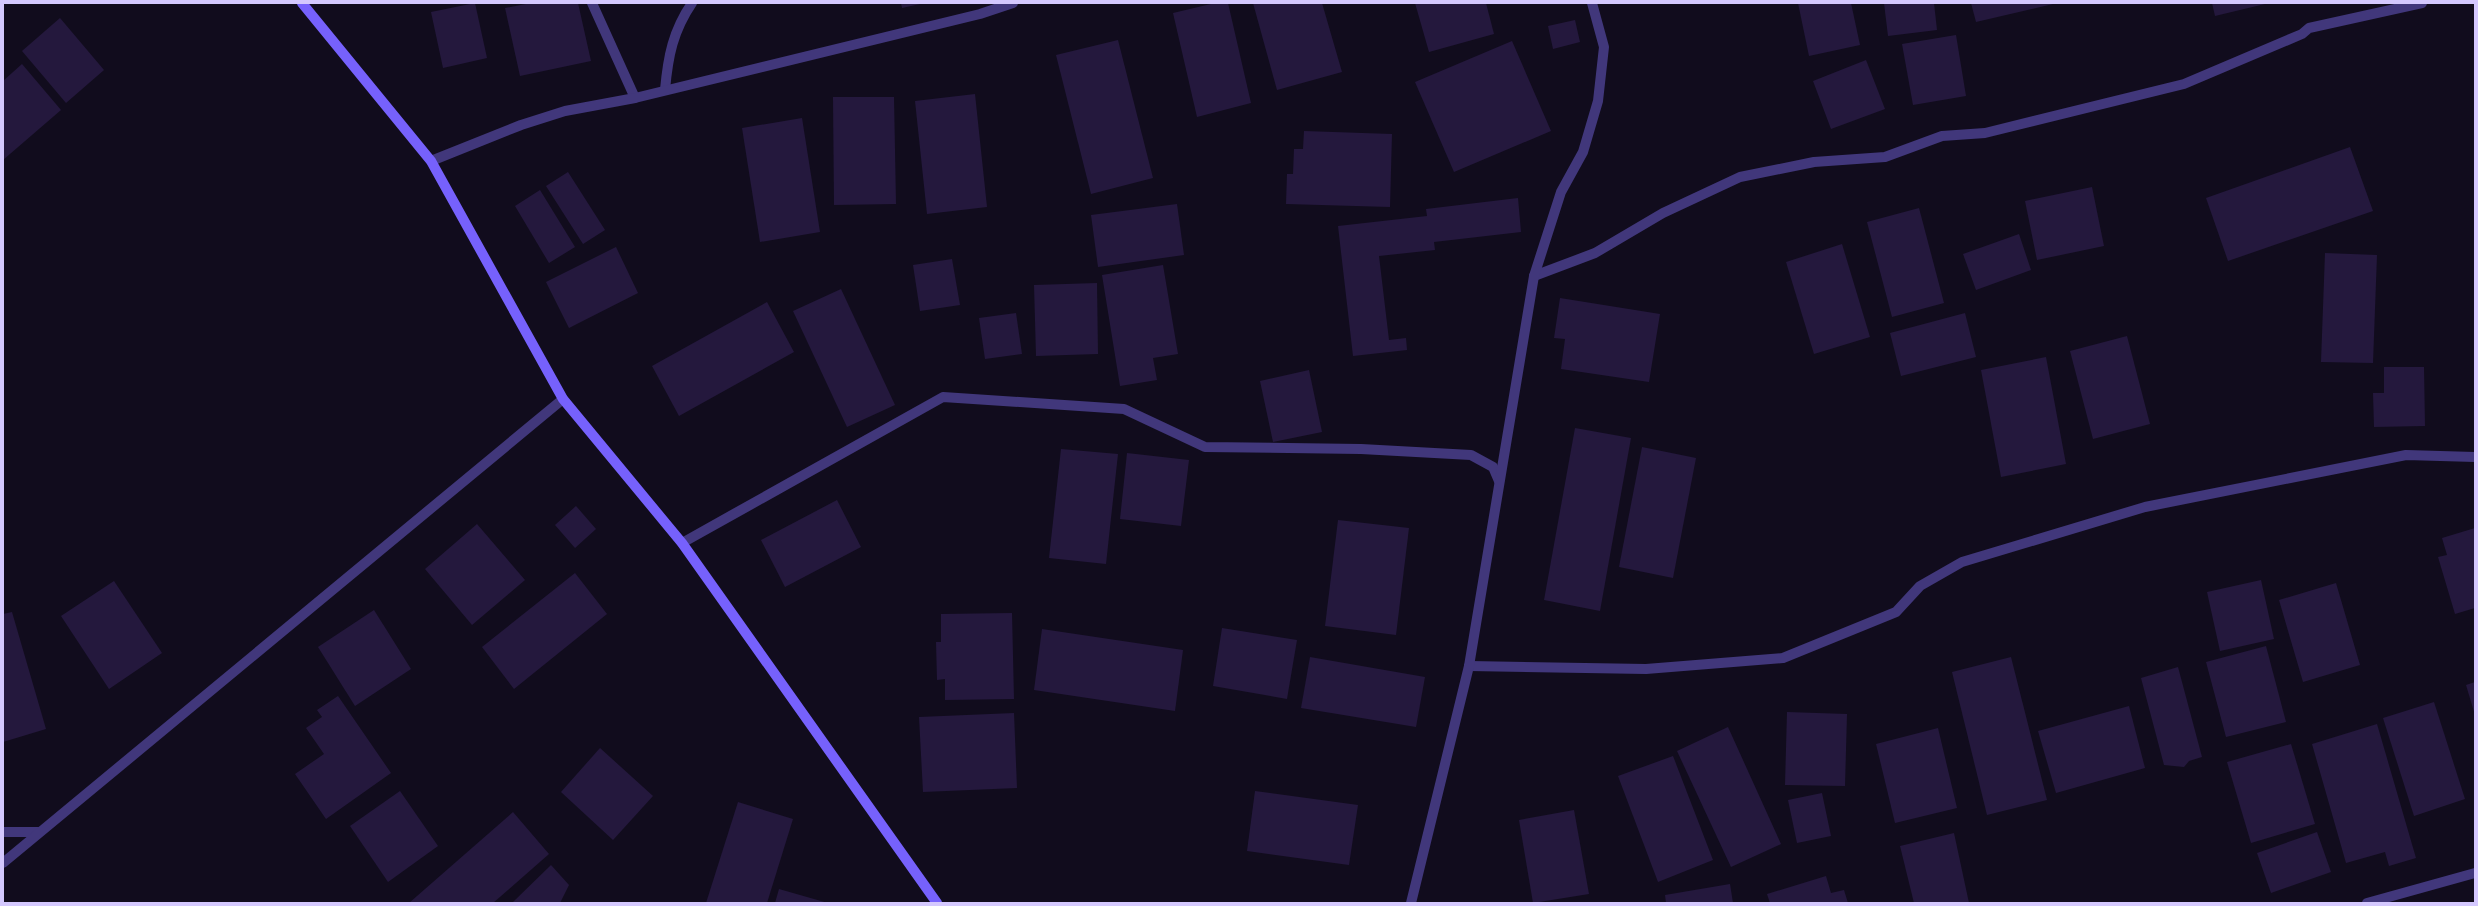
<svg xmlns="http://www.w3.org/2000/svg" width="2478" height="906" viewBox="0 0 2478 906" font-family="Manrope,sans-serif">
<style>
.building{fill:#24183d}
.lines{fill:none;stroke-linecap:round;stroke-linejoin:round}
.street{stroke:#41377b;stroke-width:10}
.secondary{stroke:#7661fc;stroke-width:10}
</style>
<rect width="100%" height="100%" fill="#110c1d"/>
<!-- building -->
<g class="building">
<polygon points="475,3 487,58 443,68 431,12"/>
<polygon points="531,3 578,3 591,61 520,76 505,8"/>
<polygon points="901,3 920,3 920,4 902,8"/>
<polygon points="1215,3 1228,3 1251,103 1197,117 1173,13"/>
<polygon points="1253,3 1322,3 1342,72 1277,90"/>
<polygon points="1415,3 1486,3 1494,34 1429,52"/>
<polygon points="1798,3 1851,3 1860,45 1809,56"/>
<polygon points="1884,3 1934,3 1937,30 1888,36"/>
<polygon points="1971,3 2053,3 2053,4 1976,22"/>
<polygon points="2212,3 2265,3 2265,4 2215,16"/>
<polygon points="60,18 104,70 66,103 22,51"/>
<polygon points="1575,20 1580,42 1553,49 1548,26"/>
<polygon points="1956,35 1966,96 1913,105 1902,44"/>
<polygon points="1118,40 1153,178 1091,194 1056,55"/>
<polygon points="1512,41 1551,131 1454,172 1415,82"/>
<polygon points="1866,60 1885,109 1831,129 1813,81"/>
<polygon points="22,64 61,110 3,160 3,81"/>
<polygon points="975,94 987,207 927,214 915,101"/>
<polygon points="833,97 894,97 896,204 834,205"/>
<polygon points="802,118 820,232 760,242 742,128"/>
<polygon points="1304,131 1392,134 1390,207 1286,204 1287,174 1293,174 1294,149 1303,149"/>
<polygon points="2350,147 2373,211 2228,261 2206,198"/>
<polygon points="568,172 605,230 583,244 546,186"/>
<polygon points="2092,187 2104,246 2037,260 2025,201"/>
<polygon points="540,190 575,247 549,263 515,206"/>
<polygon points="1518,198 1521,232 1434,242 1435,250 1379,256 1389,340 1406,338 1407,350 1353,356 1338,226 1427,216 1426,209"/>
<polygon points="1177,204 1184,255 1098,267 1091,215"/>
<polygon points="1919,208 1944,303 1892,317 1867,222"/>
<polygon points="2019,234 2031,270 1976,290 1963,254"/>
<polygon points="1842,244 1870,337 1814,354 1786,262"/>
<polygon points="616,247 638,293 569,328 546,282"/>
<polygon points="2325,253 2377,255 2373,363 2321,362"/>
<polygon points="952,259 960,305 920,311 913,265"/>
<polygon points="1163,265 1178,354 1153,358 1157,380 1120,386 1102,275"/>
<polygon points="1097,283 1098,354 1036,356 1034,285"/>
<polygon points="841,289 895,405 847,427 793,311"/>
<polygon points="1560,298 1660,314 1649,382 1561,369 1565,339 1554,338"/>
<polygon points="767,302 794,352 679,416 652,366"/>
<polygon points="1016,313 1022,354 985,359 979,318"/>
<polygon points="1965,313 1976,357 1901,376 1890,333"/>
<polygon points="2127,336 2150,424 2093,439 2070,351"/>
<polygon points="2046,357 2066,464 2001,477 1981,370"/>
<polygon points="2384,367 2424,367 2425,426 2374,427 2373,393 2384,393"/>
<polygon points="1309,370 1322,432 1273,442 1260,381"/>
<polygon points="1575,428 1631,438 1600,611 1544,600"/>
<polygon points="1642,447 1696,458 1673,578 1619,567"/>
<polygon points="1061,449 1118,454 1106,564 1049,558"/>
<polygon points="1127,453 1189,460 1181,526 1120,519"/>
<polygon points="837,500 861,547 785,587 761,540"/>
<polygon points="576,506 596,529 575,548 555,525"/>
<polygon points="1338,520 1409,528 1396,635 1325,626"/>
<polygon points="477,524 525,580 472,625 425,569"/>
<polygon points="2475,528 2475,608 2455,614 2438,557 2447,555 2442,538"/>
<polygon points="575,573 607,614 514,689 482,647"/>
<polygon points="2261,580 2274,639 2220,651 2207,592"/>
<polygon points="114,581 162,653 109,689 61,616"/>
<polygon points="2336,583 2360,665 2303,682 2279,600"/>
<polygon points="374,610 411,669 355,706 318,647"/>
<polygon points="12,612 46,729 3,742 3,614"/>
<polygon points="1012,613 1014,699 945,700 945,679 937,680 936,642 941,642 941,614"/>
<polygon points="1222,628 1297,640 1287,699 1213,686"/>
<polygon points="1042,629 1183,650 1175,711 1034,690"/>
<polygon points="2266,646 2286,722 2226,737 2206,662"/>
<polygon points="1310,657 1425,677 1416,727 1301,708"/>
<polygon points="2011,657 2047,800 1987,815 1952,672"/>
<polygon points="2178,667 2202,757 2189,761 2184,767 2164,765 2141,678"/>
<polygon points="2475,682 2475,715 2466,685"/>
<polygon points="338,696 391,773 326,819 295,774 324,754 306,728 322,717 317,710"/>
<polygon points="2434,702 2465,799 2414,816 2383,718"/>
<polygon points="2129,706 2145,768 2056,793 2038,731"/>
<polygon points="1787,712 1847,714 1845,786 1785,785"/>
<polygon points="1014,713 1017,788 923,792 919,717"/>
<polygon points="2377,724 2416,858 2389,866 2385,852 2346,863 2312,744"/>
<polygon points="1728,727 1781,844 1731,867 1677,751"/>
<polygon points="1938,728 1957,808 1895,823 1876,744"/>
<polygon points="2291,744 2315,824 2251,843 2227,762"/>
<polygon points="600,748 653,796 613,840 561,792"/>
<polygon points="1673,756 1713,860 1658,882 1618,776"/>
<polygon points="400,791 438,846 388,882 350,826"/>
<polygon points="1255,791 1358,805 1349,865 1247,851"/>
<polygon points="1822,793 1831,836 1797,843 1788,800"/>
<polygon points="738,802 793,819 767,903 706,903"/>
<polygon points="1574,810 1589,894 1533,903 1519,820"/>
<polygon points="513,812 549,854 493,903 409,903"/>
<polygon points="2317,832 2331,872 2271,893 2257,853"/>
<polygon points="1954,833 1969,903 1914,903 1900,846"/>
<polygon points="551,865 569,885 560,903 512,903"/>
<polygon points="1826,876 1831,893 1844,890 1848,903 1770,903 1767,894"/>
<polygon points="1730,884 1733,903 1666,903 1665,895"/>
<polygon points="779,889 828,903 775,903"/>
</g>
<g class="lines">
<!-- street -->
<g class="street">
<polyline points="592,3 635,98"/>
<path d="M 665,90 C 668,56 673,31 692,3"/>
<polyline points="431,161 521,125 565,111 635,98 980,14 1013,3"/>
<polyline points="1534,276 1595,253 1663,213 1740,177 1814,162 1885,157 1942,136 1985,133 2184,84 2302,34 2309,28 2422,3"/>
<polyline points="682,543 943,397 1124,409 1205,447 1361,449 1471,455 1493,467 1499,481"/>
<polyline points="1469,666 1646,669 1783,658 1896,612 1920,586 1962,562 2145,507 2406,455 2475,457"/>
<polyline points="3,832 39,832"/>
<polyline points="3,863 563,399"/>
<polyline points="1411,903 1469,666 1534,276 1561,192 1583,152 1598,101 1604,47 1592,3"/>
<polyline points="2367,903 2475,873"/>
</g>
<!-- secondary -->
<polyline class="secondary" points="302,3 431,161 563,399 682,543 937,903"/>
</g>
<!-- border -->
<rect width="2478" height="906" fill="none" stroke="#d4c8fe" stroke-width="8"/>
</svg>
